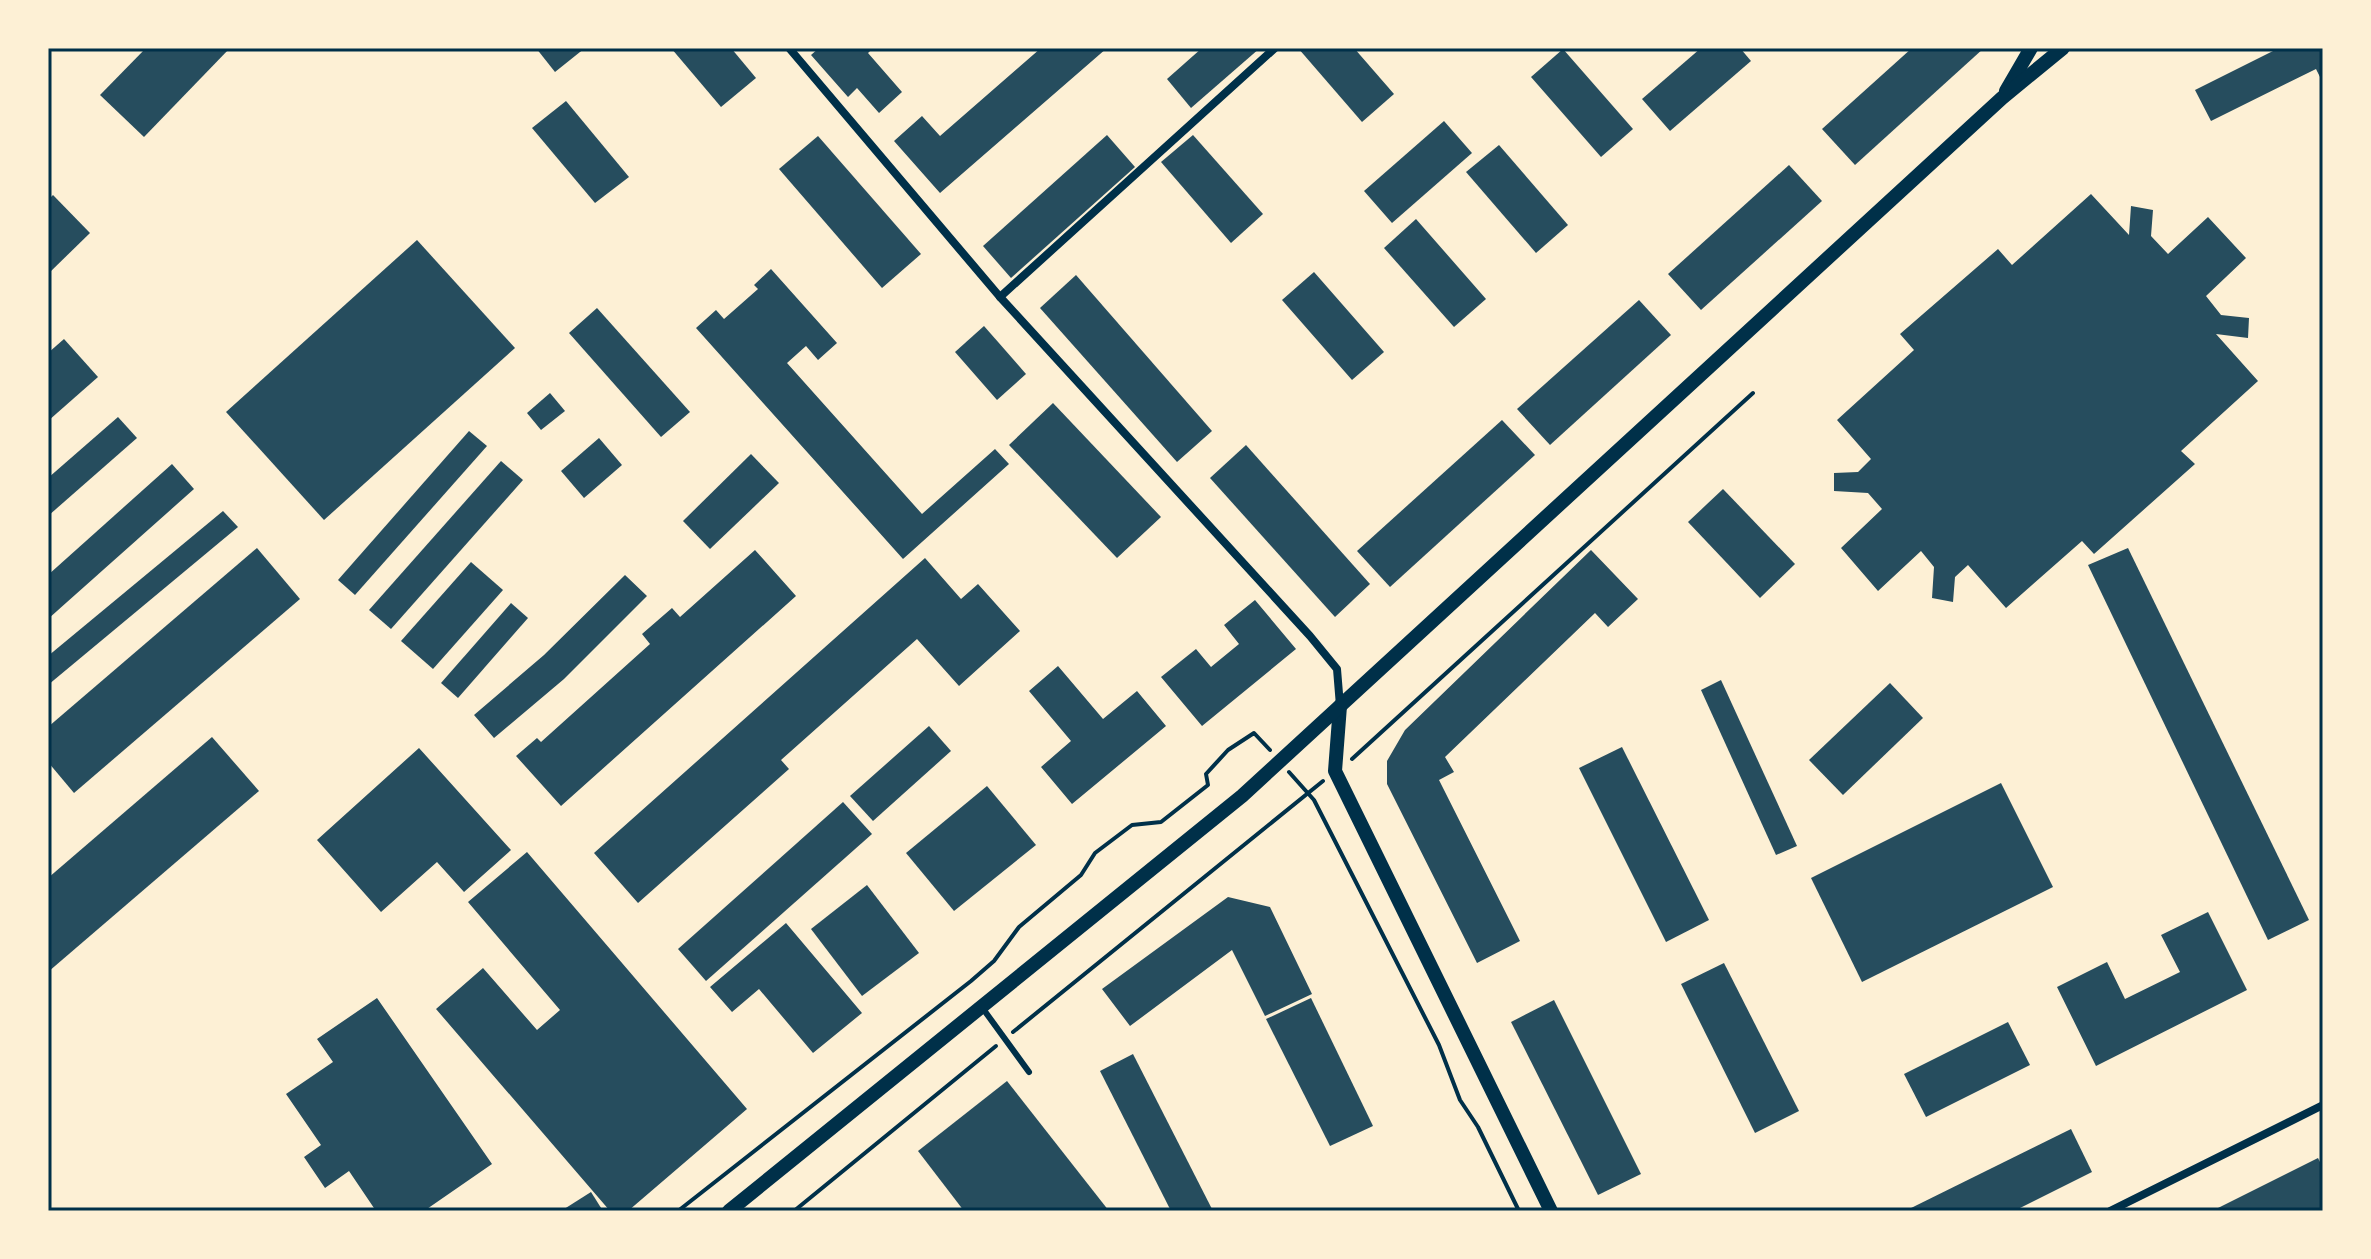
<svg xmlns="http://www.w3.org/2000/svg" width="2371" height="1259" viewBox="0 0 2371 1259" font-family="'Roboto Condensed',sans-serif">
<style>
.building{fill:#264d5e}
.lines{fill:none;stroke-linecap:round;stroke-linejoin:round}
.path{stroke:#003049;stroke-width:4}
.service{stroke:#003049;stroke-width:6}
.minor{stroke:#003049;stroke-width:8}
.tertiary{stroke:#003049;stroke-width:14}
.neatline{fill:none;stroke:#003049;stroke-width:3}
</style>
<rect width="100%" height="100%" fill="#fdf0d5"/>
<!-- building -->
<g class="building">
<polygon points="146,48 230,48 144,137 100,95"/>
<polygon points="536,48 585,48 555,72"/>
<polygon points="671,48 731,48 756,78 721,107"/>
<polygon points="819,48 873,48 868,53 902,92 879,113 857,88 848,97 811,55"/>
<polygon points="1041,48 1107,48 940,193 894,141 922,116 940,136"/>
<polygon points="1202,48 1260,48 1191,108 1167,79"/>
<polygon points="1298,48 1354,48 1394,94 1362,122"/>
<polygon points="1701,48 1740,48 1751,61 1670,131 1642,99"/>
<polygon points="1912,48 1984,48 1855,165 1822,129"/>
<polygon points="2279,48 2323,48 2323,83 2316,69 2211,121 2195,90"/>
<polygon points="1563,49 1633,129 1601,157 1531,77"/>
<polygon points="566,101 629,177 595,203 532,128"/>
<polygon points="1444,121 1472,153 1392,223 1364,191"/>
<polygon points="1107,135 1135,167 1011,278 983,246"/>
<polygon points="1193,135 1263,214 1231,243 1161,162"/>
<polygon points="818,136 921,254 882,288 779,169"/>
<polygon points="1499,145 1568,225 1536,253 1466,172"/>
<polygon points="1789,165 1822,201 1701,310 1668,274"/>
<polygon points="2091,194 2129,235 2131,206 2153,210 2151,236 2168,254 2208,217 2246,258 2206,296 2221,315 2249,318 2248,338 2216,334 2258,381 2181,451 2195,464 2094,554 2082,541 2006,608 1968,565 1955,577 1953,602 1932,598 1934,567 1921,551 1878,591 1841,548 1882,509 1868,493 1834,491 1834,473 1858,472 1871,459 1837,420 1914,350 1900,334 1998,249 2012,265"/>
<polygon points="53,195 90,233 48,274 48,200"/>
<polygon points="1416,219 1486,299 1454,327 1384,248"/>
<polygon points="417,240 515,348 324,520 226,412"/>
<polygon points="771,269 837,343 818,360 806,346 787,363 922,514 995,449 1009,464 903,559 696,328 716,310 724,319 758,289 754,285"/>
<polygon points="1314,272 1384,352 1352,380 1282,300"/>
<polygon points="1076,275 1212,431 1177,462 1040,308"/>
<polygon points="1639,300 1671,335 1550,445 1517,409"/>
<polygon points="597,308 690,412 661,437 569,333"/>
<polygon points="984,326 1026,374 997,400 955,352"/>
<polygon points="64,339 98,377 48,421 48,353"/>
<polygon points="550,393 565,411 541,430 527,413"/>
<polygon points="1053,403 1161,517 1117,558 1009,445"/>
<polygon points="118,417 137,438 48,516 48,478"/>
<polygon points="1502,420 1535,455 1390,587 1357,551"/>
<polygon points="469,431 487,446 355,595 338,580"/>
<polygon points="599,438 622,465 584,498 561,471"/>
<polygon points="1246,445 1370,584 1335,617 1210,478"/>
<polygon points="751,454 779,483 710,549 683,521"/>
<polygon points="501,461 523,480 391,629 369,610"/>
<polygon points="172,464 194,489 48,619 48,575"/>
<polygon points="1723,489 1795,564 1760,598 1688,522"/>
<polygon points="223,511 238,527 48,685 48,656"/>
<polygon points="257,548 300,599 74,793 48,762 48,727"/>
<polygon points="2128,548 2309,920 2268,940 2088,565"/>
<polygon points="755,550 796,596 561,806 516,756 537,738 541,742 650,644 642,634 672,608 680,617"/>
<polygon points="1591,550 1638,599 1608,627 1595,613 1445,757 1454,772 1439,780 1520,941 1477,963 1387,784 1387,761 1405,730"/>
<polygon points="925,558 961,599 978,584 1020,631 959,686 917,639 781,760 789,769 638,903 594,853"/>
<polygon points="471,562 503,590 433,669 401,641"/>
<polygon points="625,575 647,596 564,679 494,738 474,715 544,655"/>
<polygon points="1255,600 1296,649 1202,726 1161,677 1196,649 1211,667 1239,644 1224,625"/>
<polygon points="511,603 528,618 458,698 441,683"/>
<polygon points="1058,666 1103,719 1137,691 1166,726 1072,804 1041,767 1071,741 1029,691"/>
<polygon points="1721,680 1797,846 1776,855 1701,690"/>
<polygon points="1890,683 1923,718 1843,795 1809,760"/>
<polygon points="929,726 951,751 873,821 850,796"/>
<polygon points="212,737 259,791 48,972 48,878"/>
<polygon points="1622,747 1709,920 1666,942 1579,768"/>
<polygon points="419,748 511,850 464,892 437,862 381,912 317,840"/>
<polygon points="2001,783 2053,887 1862,982 1811,878"/>
<polygon points="987,786 1036,845 954,911 906,853"/>
<polygon points="843,802 872,834 706,981 678,949"/>
<polygon points="527,852 747,1109 628,1211 610,1211 436,1009 483,968 537,1030 560,1010 468,902"/>
<polygon points="867,885 919,953 862,996 811,929"/>
<polygon points="1228,897 1270,907 1312,994 1265,1016 1232,950 1130,1026 1102,989"/>
<polygon points="2208,912 2247,990 2096,1066 2057,987 2107,962 2125,999 2180,972 2161,935"/>
<polygon points="786,923 862,1013 813,1053 759,989 732,1012 710,987"/>
<polygon points="1724,963 1799,1111 1755,1133 1681,984"/>
<polygon points="377,998 492,1164 424,1211 376,1211 349,1171 325,1188 304,1157 321,1145 286,1094 333,1062 317,1039"/>
<polygon points="1311,998 1373,1126 1330,1146 1266,1019"/>
<polygon points="1554,1000 1641,1174 1598,1195 1511,1022"/>
<polygon points="2008,1022 2030,1065 1926,1117 1904,1074"/>
<polygon points="1133,1054 1213,1211 1171,1211 1100,1071"/>
<polygon points="1007,1081 1109,1211 964,1211 918,1151"/>
<polygon points="2071,1129 2092,1172 2014,1211 1905,1211"/>
<polygon points="2318,1158 2323,1168 2323,1211 2212,1211"/>
<polygon points="591,1192 603,1211 561,1211"/>
</g>
<g class="lines">
<!-- path -->
<g class="path">
<polyline points="1352,759 1753,393"/>
<polyline points="1289,772 1314,800 1439,1045 1460,1100 1478,1127 1519,1211"/>
<polyline points="1013,1032 1323,781"/>
<polyline points="678,1211 971,981 994,961 1019,927 1081,875 1095,853 1132,825 1161,822 1208,785 1206,774 1228,750 1254,733 1270,750"/>
<polyline points="794,1211 996,1046"/>
</g>
<!-- service -->
<polyline class="service" points="981,1006 1029,1072"/>
<!-- minor -->
<g class="minor">
<polyline points="789,48 1000,297 1310,636 1337,669 1340,706"/>
<polyline points="1000,297 1275,48"/>
<polyline points="2110,1211 2323,1105"/>
</g>
<!-- tertiary -->
<g class="tertiary">
<polyline points="2006,91 2031,48"/>
<polyline points="1340,706 1335,771 1551,1211"/>
<polyline points="729,1211 1242,796 2002,98 2063,48"/>
</g>
</g>
<!-- border -->
<rect width="2371" height="1259" fill="none" stroke="#fdf0d5" stroke-width="100"/>
<rect x="50" y="50" width="2271" height="1159" class="neatline"/>
</svg>
